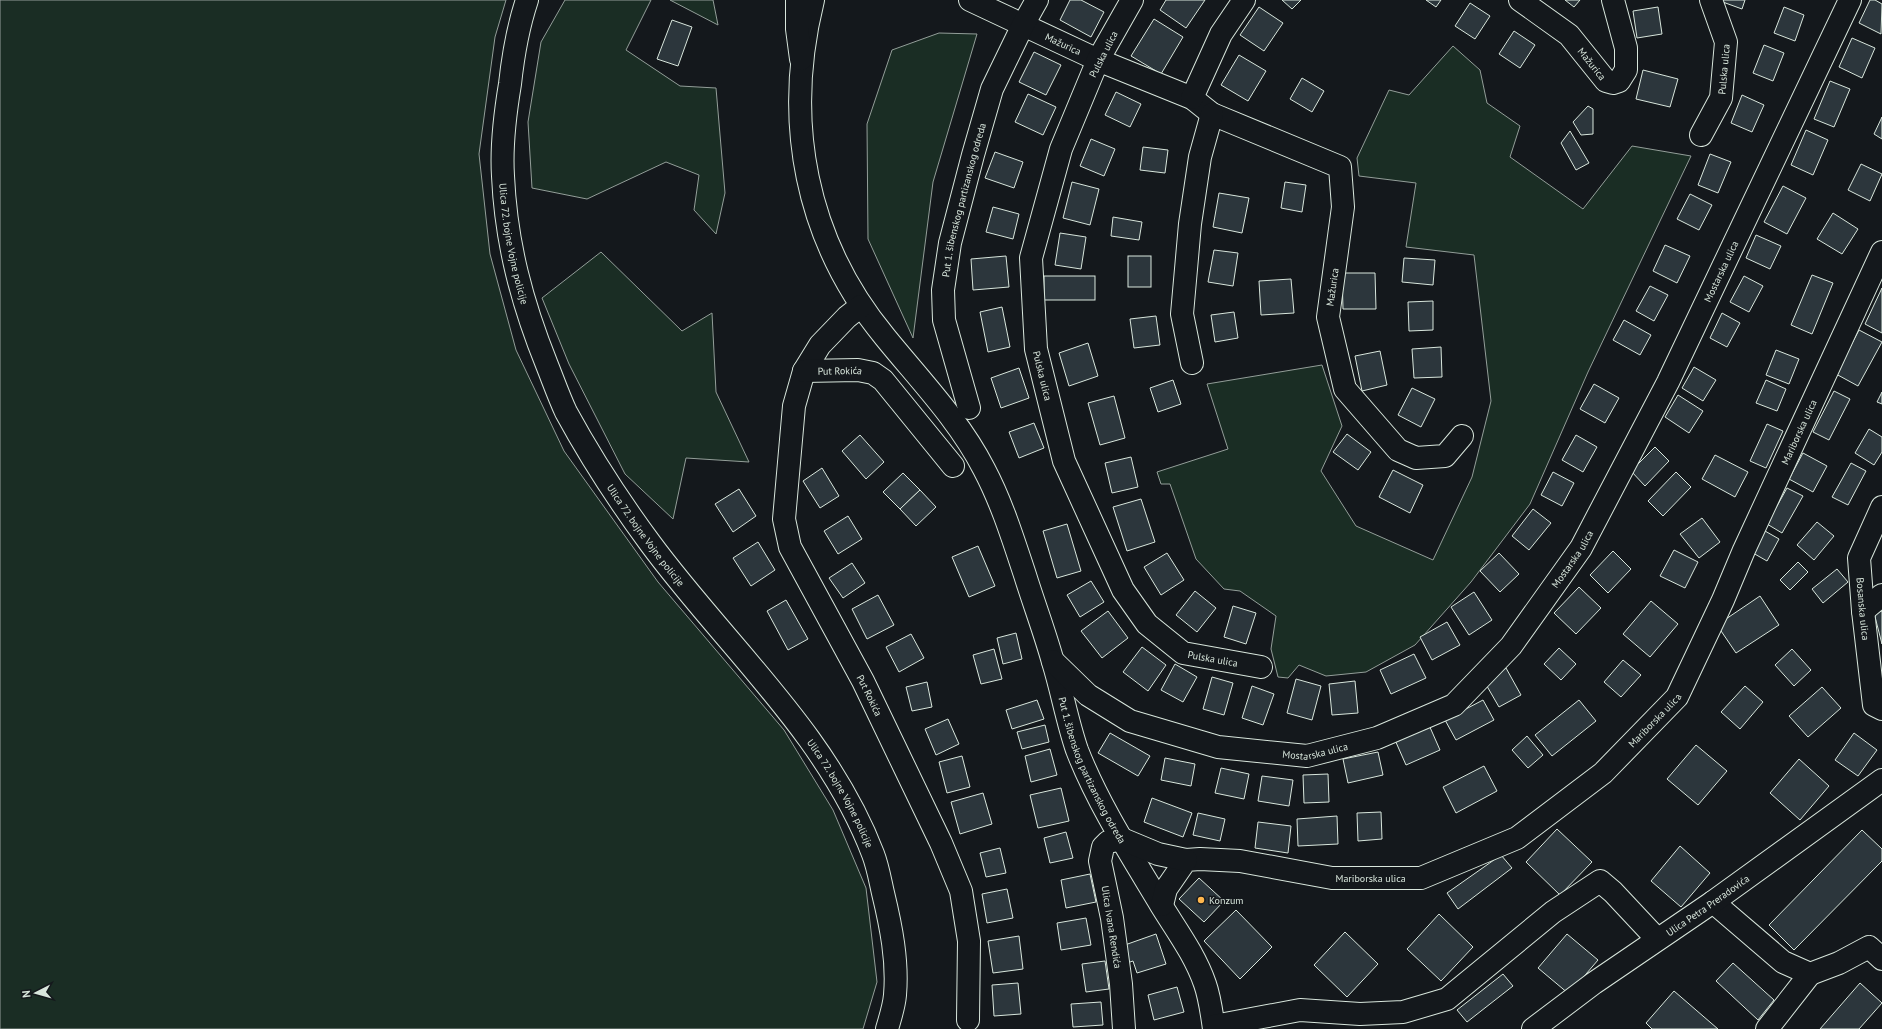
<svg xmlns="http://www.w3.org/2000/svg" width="1882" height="1029" viewBox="0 0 1882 1029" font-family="'PT Sans',sans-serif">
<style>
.green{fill:#1a2d24;stroke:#939e99}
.building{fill:#2c363c;stroke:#d8e6dc}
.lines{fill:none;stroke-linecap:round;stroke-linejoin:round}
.minor-casing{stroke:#d8e6dc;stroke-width:24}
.major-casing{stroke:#d8e6dc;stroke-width:24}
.minor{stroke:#14181c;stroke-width:22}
.major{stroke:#14181c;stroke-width:22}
.poi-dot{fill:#ffb74d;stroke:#14181c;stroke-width:1.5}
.labels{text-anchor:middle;stroke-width:3;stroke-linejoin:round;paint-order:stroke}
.street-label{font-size:10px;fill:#d8e6dc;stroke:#14181c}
.poi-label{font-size:10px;fill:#d8e6dc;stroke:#14181c;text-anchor:start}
</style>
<rect width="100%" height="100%" fill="#14181c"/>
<!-- green -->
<g class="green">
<polygon points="0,0 506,0 495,37 479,154 490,254 516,350 564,451 658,582 784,730 833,810 866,888 877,982 863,1029 0,1029"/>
<polygon points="565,0 651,0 626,50 680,86 716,88 725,193 716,234 694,210 699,175 666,162 587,199 532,188 528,122 541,42"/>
<polygon points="670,0 713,0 718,25"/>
<polygon points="939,33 977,34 933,182 913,338 868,239 867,124 892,50"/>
<polygon points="1453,46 1480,70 1487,103 1520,126 1510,157 1583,209 1632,146 1691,156 1588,372 1530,504 1471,582 1415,645 1366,672 1326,676 1299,665 1288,678 1278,677 1271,649 1276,616 1240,591 1224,589 1196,559 1170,484 1161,484 1157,472 1228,449 1207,384 1322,365 1342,426 1321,471 1356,526 1433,560 1472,477 1491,401 1474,255 1406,247 1416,183 1359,176 1357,158 1389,90 1409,95"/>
<polygon points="601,252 682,331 712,313 716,392 749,462 686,458 673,519 625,474 569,364 542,298"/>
</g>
<!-- building -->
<g class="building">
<polygon points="1070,0 1081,0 1104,12 1091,37 1060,20"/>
<polygon points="1166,0 1205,0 1186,28 1160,10"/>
<polygon points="1282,0 1301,0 1292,9"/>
<polygon points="1426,0 1441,0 1436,7"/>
<polygon points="1565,0 1580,0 1574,7"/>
<polygon points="1720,0 1745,0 1742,9 1720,1"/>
<polygon points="1870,0 1875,0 1882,4 1881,34 1859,23"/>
<polygon points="1470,3 1490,16 1475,39 1455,26"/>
<polygon points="1259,7 1283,23 1264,51 1240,35"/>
<polygon points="1658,7 1662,34 1637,38 1633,11"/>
<polygon points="1784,7 1804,15 1795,41 1774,33"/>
<polygon points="1154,19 1183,37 1161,74 1131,56"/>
<polygon points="672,20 692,27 678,66 657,59"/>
<polygon points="1514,31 1535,45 1520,68 1499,54"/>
<polygon points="1852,38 1875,48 1862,78 1839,67"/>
<polygon points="1764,45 1784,53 1773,81 1753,73"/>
<polygon points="1034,52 1061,65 1046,95 1019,82"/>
<polygon points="1239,55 1266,71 1248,101 1221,85"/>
<polygon points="1643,70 1678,79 1670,107 1636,99"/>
<polygon points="1302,78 1324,91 1312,112 1290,99"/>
<polygon points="1830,81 1850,89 1834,127 1814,119"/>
<polygon points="1116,92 1141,104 1130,127 1105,115"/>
<polygon points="1028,94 1056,107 1043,135 1015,122"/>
<polygon points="1742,95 1764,105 1752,132 1731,123"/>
<polygon points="1588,106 1593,109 1593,134 1581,135 1573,122"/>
<polygon points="1882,117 1882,139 1874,134"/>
<polygon points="1806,130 1828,140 1813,175 1791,165"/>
<polygon points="1570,131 1589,163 1576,170 1561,143"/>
<polygon points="1091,139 1115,149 1104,176 1080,166"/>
<polygon points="1143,147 1168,150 1165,173 1140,170"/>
<polygon points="995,152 1023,162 1014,188 985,178"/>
<polygon points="1710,154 1731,162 1718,193 1698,185"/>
<polygon points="1861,164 1882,174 1870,201 1848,190"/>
<polygon points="1072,182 1099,189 1090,225 1063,218"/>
<polygon points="1285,182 1306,185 1302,212 1281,208"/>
<polygon points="1783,186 1806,198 1787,234 1764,222"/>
<polygon points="1219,193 1249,198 1242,233 1213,227"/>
<polygon points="1690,194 1712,205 1699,230 1677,219"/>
<polygon points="993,207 1019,214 1013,239 986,232"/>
<polygon points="1833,213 1858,229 1842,254 1817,239"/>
<polygon points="1113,217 1142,222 1139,240 1111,236"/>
<polygon points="1060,233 1086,237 1081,269 1055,265"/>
<polygon points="1756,235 1781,246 1770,269 1746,258"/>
<polygon points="1665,245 1690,256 1677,283 1653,271"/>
<polygon points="1214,250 1238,253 1233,286 1208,282"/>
<polygon points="1006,256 1009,287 973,290 971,259"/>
<rect x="1128" y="256" width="23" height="31"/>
<polygon points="1404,258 1435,260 1433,285 1402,282"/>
<polygon points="1342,273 1375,273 1376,309 1343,309"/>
<polygon points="1812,275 1833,283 1812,334 1791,325"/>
<rect x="1044" y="276" width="51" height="24"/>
<polygon points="1744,276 1763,286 1749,312 1730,302"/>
<polygon points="1291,279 1294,313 1261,315 1259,281"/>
<polygon points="1650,286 1668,295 1654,321 1636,311"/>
<polygon points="1882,288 1882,333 1865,324"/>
<polygon points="1433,301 1433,330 1409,331 1408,302"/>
<polygon points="1002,307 1010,347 988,352 980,312"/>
<polygon points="1234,312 1238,338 1215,342 1211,315"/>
<polygon points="1722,313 1740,323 1727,347 1710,338"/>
<polygon points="1156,316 1160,345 1134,348 1130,319"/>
<polygon points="1624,320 1651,335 1640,355 1613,340"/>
<polygon points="1859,330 1882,342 1858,386 1836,374"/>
<polygon points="1088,343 1098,376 1069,386 1059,353"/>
<polygon points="1441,347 1442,377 1414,378 1412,349"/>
<polygon points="1776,350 1799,359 1789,384 1766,375"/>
<polygon points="1380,351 1387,385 1362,391 1355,356"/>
<polygon points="1694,367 1716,380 1703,401 1682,388"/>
<polygon points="1019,368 1029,398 1001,408 991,378"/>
<polygon points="1173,380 1181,404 1158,412 1150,388"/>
<polygon points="1766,380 1786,389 1777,411 1756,403"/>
<polygon points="1594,384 1619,398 1605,423 1580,409"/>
<polygon points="1412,388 1435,399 1421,427 1398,415"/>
<polygon points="1834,391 1850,399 1829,440 1813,432"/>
<polygon points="1882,392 1882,404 1877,402"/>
<polygon points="1678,395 1703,411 1689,433 1665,417"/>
<polygon points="1114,396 1125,438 1100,445 1088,403"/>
<polygon points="1034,423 1044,448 1019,458 1009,432"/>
<polygon points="1767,424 1783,431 1766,468 1750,461"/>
<polygon points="1869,429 1882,437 1882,452 1874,465 1855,453"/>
<polygon points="1347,434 1371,452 1358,470 1333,452"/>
<polygon points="860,435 884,462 866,479 842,451"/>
<polygon points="1576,435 1597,447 1583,472 1562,460"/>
<polygon points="1655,447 1669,461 1645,486 1631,471"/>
<polygon points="1803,453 1827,466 1813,492 1789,479"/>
<polygon points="1715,455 1748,472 1735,497 1702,479"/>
<polygon points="1131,457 1138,487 1112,493 1105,463"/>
<polygon points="1851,463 1866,471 1848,505 1832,497"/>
<polygon points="822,468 839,496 820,508 803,481"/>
<polygon points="1393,470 1423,485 1410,513 1379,497"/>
<polygon points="1553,472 1574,483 1562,506 1541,495"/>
<polygon points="1676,472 1691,487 1663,516 1648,501"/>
<polygon points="903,473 920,490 900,509 883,492"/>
<polygon points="1787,488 1803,496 1782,533 1767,524"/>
<polygon points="739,489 756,516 733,532 715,504"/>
<polygon points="920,490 936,507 916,526 900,509"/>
<polygon points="1141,499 1155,542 1127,551 1113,507"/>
<polygon points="1533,509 1551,523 1529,550 1512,536"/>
<polygon points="848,516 862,539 838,554 824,531"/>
<polygon points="1702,518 1720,542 1699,558 1680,534"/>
<polygon points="1817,522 1834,536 1814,560 1797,545"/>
<polygon points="1067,524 1081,571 1057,578 1043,531"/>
<polygon points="1765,531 1779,539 1767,561 1753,553"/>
<polygon points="758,542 775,570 751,586 733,558"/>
<polygon points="978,546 995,586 969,597 952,557"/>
<polygon points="1674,550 1698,562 1685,588 1660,576"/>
<polygon points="1613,551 1631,569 1608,593 1590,575"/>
<polygon points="1167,553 1184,580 1161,595 1144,567"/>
<polygon points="1499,553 1519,574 1500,592 1480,571"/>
<polygon points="1798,562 1808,572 1790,590 1780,580"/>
<polygon points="852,563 865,583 843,598 829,578"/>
<polygon points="1837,569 1848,582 1823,603 1812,589"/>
<polygon points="1091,581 1104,602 1080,617 1067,595"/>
<polygon points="1579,587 1601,608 1576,634 1554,613"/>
<polygon points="1195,591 1216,608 1197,632 1176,615"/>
<polygon points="1474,592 1492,620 1469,635 1451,607"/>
<polygon points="878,595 894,625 867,639 852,609"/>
<polygon points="1760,596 1779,625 1736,653 1717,625"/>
<polygon points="786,600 808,639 788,650 767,611"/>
<polygon points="1651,601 1678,624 1650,657 1623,634"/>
<polygon points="1233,606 1256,613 1246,644 1224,637"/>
<polygon points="1108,611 1128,638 1102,658 1081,631"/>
<polygon points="1882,611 1882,644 1874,613"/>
<polygon points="1447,622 1460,645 1432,660 1420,637"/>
<polygon points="1016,633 1022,659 1003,664 997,638"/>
<polygon points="911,634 924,658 899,672 886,647"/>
<polygon points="1142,647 1166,665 1148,691 1123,672"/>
<polygon points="1559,648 1576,664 1561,680 1544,664"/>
<polygon points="994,649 1002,679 981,684 973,655"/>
<polygon points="1792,649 1811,670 1794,686 1775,665"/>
<polygon points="1414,654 1426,678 1391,694 1380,670"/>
<polygon points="1623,660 1641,675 1621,697 1604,682"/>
<polygon points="1175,664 1197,677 1183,702 1161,690"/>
<polygon points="1506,668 1521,695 1499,707 1484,681"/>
<polygon points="1212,677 1233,683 1224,715 1203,709"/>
<polygon points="1296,679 1321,686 1312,720 1287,713"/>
<polygon points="1355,681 1358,713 1332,715 1329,684"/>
<polygon points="927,682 932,707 912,711 906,687"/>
<polygon points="1252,686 1274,694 1263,725 1242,718"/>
<polygon points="1745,686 1763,702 1740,729 1721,712"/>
<polygon points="1822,687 1841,708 1808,737 1789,716"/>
<polygon points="1037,700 1044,719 1012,729 1006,710"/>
<polygon points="1483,700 1494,720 1456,740 1445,720"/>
<polygon points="1579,700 1596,721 1552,756 1535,735"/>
<polygon points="948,719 959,744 936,755 925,729"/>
<polygon points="1045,725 1049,742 1022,749 1017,732"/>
<polygon points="1429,725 1440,750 1406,765 1395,740"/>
<polygon points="1110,733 1150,756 1138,776 1098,753"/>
<polygon points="1854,733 1877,750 1858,776 1835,760"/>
<polygon points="1527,736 1543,755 1528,768 1512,750"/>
<polygon points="1696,745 1727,771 1698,805 1667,779"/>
<polygon points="1050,749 1057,775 1031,782 1025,756"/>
<polygon points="1378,752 1383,775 1348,783 1343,759"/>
<polygon points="962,756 970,787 947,793 939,762"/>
<polygon points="1165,758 1195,764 1191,786 1161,780"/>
<polygon points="1799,759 1829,786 1800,820 1770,793"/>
<polygon points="1484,766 1497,791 1456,813 1443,787"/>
<polygon points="1221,768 1249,774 1244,799 1215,793"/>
<polygon points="1328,774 1329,802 1304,803 1303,775"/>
<polygon points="1262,776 1293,780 1289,806 1258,801"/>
<polygon points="1061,788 1069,821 1038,828 1030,795"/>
<polygon points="983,793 992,824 960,834 951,802"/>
<polygon points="1152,798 1192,813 1183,837 1144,822"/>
<polygon points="1381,812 1382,839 1358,841 1357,813"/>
<polygon points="1198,813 1225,819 1220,841 1193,835"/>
<polygon points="1337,816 1338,844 1298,846 1297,819"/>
<polygon points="1258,822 1291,826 1288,853 1255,848"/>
<polygon points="1557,829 1592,862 1560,895 1526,862"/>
<polygon points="1862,830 1882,849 1882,861 1794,950 1769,925"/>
<polygon points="1066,832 1073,858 1050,863 1044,838"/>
<polygon points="1680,846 1710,873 1681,907 1651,881"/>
<polygon points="1000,848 1006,873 986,877 980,853"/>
<polygon points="1501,855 1512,868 1458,909 1447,893"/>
<polygon points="1090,874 1096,902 1066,908 1061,880"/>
<polygon points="1199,878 1224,901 1204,922 1179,899"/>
<polygon points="1007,889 1013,918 987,923 982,894"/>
<polygon points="1236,910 1272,947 1240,979 1204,941"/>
<polygon points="1439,914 1473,947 1441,981 1407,949"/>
<polygon points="1086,918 1091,945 1061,950 1057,923"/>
<polygon points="1345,932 1378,964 1347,997 1314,965"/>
<polygon points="1156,934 1166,964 1137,973 1133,961 1127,963 1122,946"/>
<polygon points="1567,934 1598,960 1569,994 1538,968"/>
<polygon points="1019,936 1023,969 993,973 988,941"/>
<polygon points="1105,961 1109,989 1086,992 1082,964"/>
<polygon points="1733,963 1774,1000 1758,1020 1716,981"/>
<polygon points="1503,974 1513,986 1467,1022 1457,1010"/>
<polygon points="1018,983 1021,1014 994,1016 992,985"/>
<polygon points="1860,983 1882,1003 1859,1029 1820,1029"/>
<polygon points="1177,987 1184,1012 1154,1020 1148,995"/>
<polygon points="1674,991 1718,1029 1652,1029 1646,1023"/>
<polygon points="1101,1002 1103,1025 1073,1027 1071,1004"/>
</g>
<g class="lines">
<!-- minor casing -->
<g class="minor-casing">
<g id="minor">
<path id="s1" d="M 813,0 C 783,121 805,240 885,337 C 919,379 959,420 984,469 C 1002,503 1013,539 1025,575 C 1034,604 1045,633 1053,662 C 1062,691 1067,721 1077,750 C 1098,804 1131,855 1161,905 C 1177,931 1195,955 1205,984 C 1210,998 1212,1015 1214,1029"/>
<path id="s2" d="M 970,0 L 1098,60 L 1192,98 L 1212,114 L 1340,167 L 1343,207 L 1328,317 L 1345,389 L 1398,450 L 1416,458 L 1445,456 L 1462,436"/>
<path id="s3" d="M 1132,0 L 1098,60 L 1061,149 L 1031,258 L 1036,349 L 1064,461 L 1123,590 L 1147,624 L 1183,653 L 1261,667"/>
<path id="s4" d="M 1520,0 L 1569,35 L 1606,81 L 1613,83 L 1619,81 L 1626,70 L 1626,48 L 1613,0"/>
<polyline points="1192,98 1221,34 1244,0"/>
<path id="s5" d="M 1701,135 L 1721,98 L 1726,42 L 1711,0"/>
<path id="s6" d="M 861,306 L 847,317 L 820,345 L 804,371 L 794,406 L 784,519 L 790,547 L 863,681 L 941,843 L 961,891 L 969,941 L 968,1020"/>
<polyline points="1192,363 1182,314 1190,224 1200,157 1212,114"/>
<path id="s7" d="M 804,371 L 858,370 L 873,373 L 883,380 L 953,466"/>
<path id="s8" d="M 969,408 L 944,320 L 943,290 L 950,243 L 973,155 L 992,89 L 1023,25 L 1037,0"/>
<path id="s9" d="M 1882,507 L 1859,558 L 1863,611 L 1874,705 L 1882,709"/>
<polyline points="1863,611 1882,595"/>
<path id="s10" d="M 1053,661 L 1088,695 L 1130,721 L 1218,747 L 1307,756 L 1377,738 L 1454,705 L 1511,646 L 1581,548 L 1668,382 L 1850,0"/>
<polyline points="1713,902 1783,962 1810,974 1839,963 1869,947 1882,959"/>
<path id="s11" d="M 1162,905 L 1166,889 L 1186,860 L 1200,859 L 1240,861 L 1332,878 L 1421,878 L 1517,838 L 1603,773 L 1677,697 L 1723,600 L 1744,550 L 1882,252"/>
<polyline points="1214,1026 1300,1010 1360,1014 1403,1012 1447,999 1553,912 1600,881 1613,892 1657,939"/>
<polyline points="1124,1029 1121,984 1112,918 1100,861 1103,847 1108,842 1122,839 1158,854 1186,860"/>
<path id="s12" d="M 1533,1029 L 1594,983 L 1713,902 L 1882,780"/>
<polyline points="1767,1029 1810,974"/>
</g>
</g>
<!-- major casing -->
<g class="major-casing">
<g id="major">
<path id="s13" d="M 527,0 C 518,27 513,56 510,84 C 505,114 501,145 503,176 C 506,243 522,303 547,365 C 553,380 559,397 566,412 C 591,458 619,501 650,543 C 725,645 827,733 873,854 C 878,867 880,880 883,893 C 891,926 898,961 895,995 C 894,1007 890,1018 887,1029"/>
<polyline points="797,0 797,29 801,59"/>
</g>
</g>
<!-- minor -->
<use href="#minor" class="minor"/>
<!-- major -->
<use href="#major" class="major"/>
</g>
<!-- markers -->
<circle class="poi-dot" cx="1201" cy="900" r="4"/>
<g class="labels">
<!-- street labels -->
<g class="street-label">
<text dy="4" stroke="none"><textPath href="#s2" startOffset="103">Mažurica</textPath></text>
<text transform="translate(1103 54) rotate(-63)" y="4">Pulska ulica</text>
<text dy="4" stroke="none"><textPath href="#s4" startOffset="97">Mažurica</textPath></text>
<text dy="4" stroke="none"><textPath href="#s5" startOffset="71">Pulska ulica</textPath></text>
<text dy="4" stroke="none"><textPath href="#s8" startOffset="214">Put 1. šibenskog partizanskog odreda</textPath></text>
<text dy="4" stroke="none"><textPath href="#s13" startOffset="247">Ulica 72. bojne Vojne policije</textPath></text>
<text dy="4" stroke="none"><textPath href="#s10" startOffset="948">Mostarska ulica</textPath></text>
<text transform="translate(1332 287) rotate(-82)" y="4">Mažurica</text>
<text dy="4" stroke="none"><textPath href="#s7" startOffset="36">Put Rokića</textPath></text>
<text dy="4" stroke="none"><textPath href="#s3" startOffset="397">Pulska ulica</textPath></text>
<text dy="4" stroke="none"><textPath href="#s11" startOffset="898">Mariborska ulica</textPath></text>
<text dy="4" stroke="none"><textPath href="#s13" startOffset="571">Ulica 72. bojne Vojne policije</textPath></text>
<text dy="4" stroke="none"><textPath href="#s10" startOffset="624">Mostarska ulica</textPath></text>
<text dy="4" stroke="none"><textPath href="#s9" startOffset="107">Bosanska ulica</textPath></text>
<text dy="4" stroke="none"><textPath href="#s3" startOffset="745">Pulska ulica</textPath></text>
<text dy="4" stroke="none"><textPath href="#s6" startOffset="434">Put Rokića</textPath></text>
<text dy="4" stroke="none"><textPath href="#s11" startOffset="574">Mariborska ulica</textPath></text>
<text dy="4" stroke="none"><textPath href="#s10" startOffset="288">Mostarska ulica</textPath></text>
<text dy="4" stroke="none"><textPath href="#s1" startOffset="844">Put 1. šibenskog partizanskog odreda</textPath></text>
<text dy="4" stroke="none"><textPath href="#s13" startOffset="895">Ulica 72. bojne Vojne policije</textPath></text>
<text dy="4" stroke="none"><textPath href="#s11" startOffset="238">Mariborska ulica</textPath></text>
<text dy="4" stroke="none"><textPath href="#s12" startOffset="214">Ulica Petra Preradovića</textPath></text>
<text transform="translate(1112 927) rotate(81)" y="4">Ulica Ivana Rendića</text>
</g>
<!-- poi labels -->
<g class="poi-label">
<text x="1209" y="904">Konzum</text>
</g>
</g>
<!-- north arrow -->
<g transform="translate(36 993) rotate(264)" stroke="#14181c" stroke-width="3" paint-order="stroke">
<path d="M0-3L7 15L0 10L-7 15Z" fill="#d8e6dc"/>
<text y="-6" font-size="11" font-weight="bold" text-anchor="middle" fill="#d8e6dc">N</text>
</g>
</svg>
